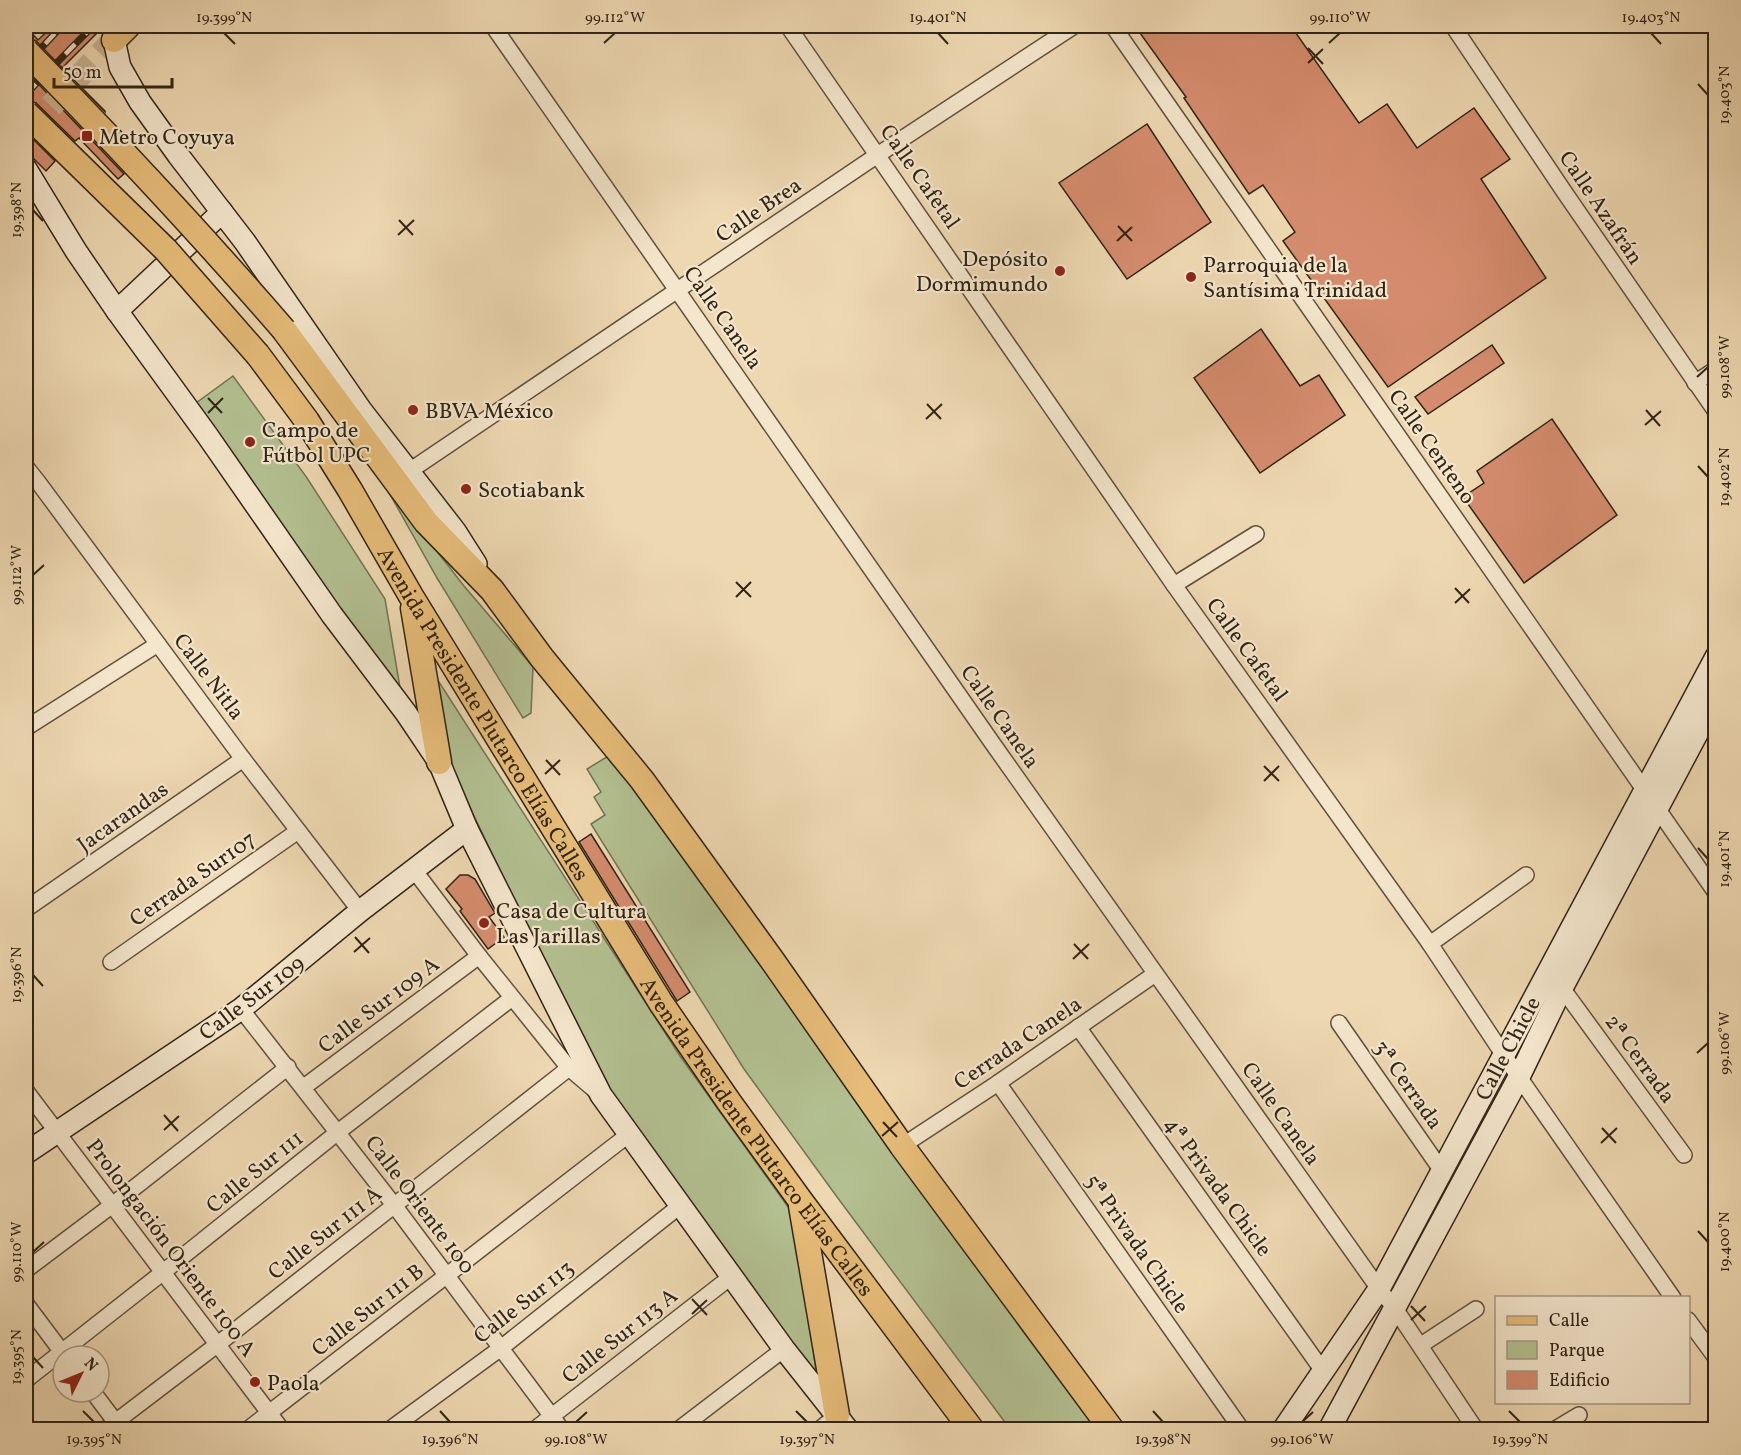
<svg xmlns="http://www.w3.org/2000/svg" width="1741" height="1455" viewBox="0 0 1741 1455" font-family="Vollkorn,serif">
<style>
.green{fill:#b3c091;stroke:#727254;stroke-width:1.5}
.building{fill:#d58c6e;stroke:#302416;stroke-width:1.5}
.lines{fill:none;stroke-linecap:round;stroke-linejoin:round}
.primary-tunnel{stroke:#c8b493;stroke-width:24;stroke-dasharray:24 12;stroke-linecap:butt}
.street-casing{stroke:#60513d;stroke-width:18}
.secondary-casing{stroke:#302416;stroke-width:24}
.primary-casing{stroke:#302416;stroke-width:27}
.street{stroke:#f4e6cd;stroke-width:15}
.secondary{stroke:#f4e6cd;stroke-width:21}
.primary{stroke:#e7bc79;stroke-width:24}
.rail-casing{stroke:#302416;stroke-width:7}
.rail{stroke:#f4e6cd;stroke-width:4.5;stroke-dasharray:14;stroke-linecap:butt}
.primary-bridge-casing{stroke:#302416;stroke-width:27;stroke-linecap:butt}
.primary-bridge{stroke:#e7bc79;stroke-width:24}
.ticks{fill:none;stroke:#302416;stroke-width:2}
.poi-dot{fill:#8f2418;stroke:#f4e6cd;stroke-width:2}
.labels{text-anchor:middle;stroke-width:4.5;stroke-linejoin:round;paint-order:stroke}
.poi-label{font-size:22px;fill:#302416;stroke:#f4e6cd;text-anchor:start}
.street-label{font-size:22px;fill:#302416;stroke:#f4e6cd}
.neatline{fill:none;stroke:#302416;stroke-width:2}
.ticks-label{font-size:15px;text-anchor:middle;fill:#302416}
</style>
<rect width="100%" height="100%" fill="#eed8b2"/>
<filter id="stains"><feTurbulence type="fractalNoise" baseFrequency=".00333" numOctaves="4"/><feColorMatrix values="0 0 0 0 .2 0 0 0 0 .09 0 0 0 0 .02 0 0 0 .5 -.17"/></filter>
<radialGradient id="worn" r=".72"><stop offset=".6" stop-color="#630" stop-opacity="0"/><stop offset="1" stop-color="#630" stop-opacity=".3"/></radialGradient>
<!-- green -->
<g class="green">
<polygon points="233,376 307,478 385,599 403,705 192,406"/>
<polygon points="383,482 464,586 533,667 531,713 523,718 437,578"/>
<polygon points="437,679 680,1056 796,1218 818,1386 605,1090 453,772"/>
<polygon points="610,755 1102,1429 1010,1429 840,1201 744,1069 591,824 605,815 594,797 601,792 587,769"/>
</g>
<!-- building -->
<g class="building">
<polygon points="53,26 104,26 62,68 105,111 105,112 36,41 26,37 26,27 38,40"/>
<polygon points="1135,26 1291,26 1359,123 1387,104 1417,148 1474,108 1510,159 1481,179 1546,278 1388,387 1283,241 1295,232 1263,185 1249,194 1184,98 1186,97"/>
<polygon points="26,71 124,174 118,179 79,138 75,141 36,103 26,99"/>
<polygon points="1147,124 1211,222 1127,279 1059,183"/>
<polygon points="26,132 55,161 46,171 26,151"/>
<polygon points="1261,329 1300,386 1319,375 1345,415 1260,473 1194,378"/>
<polygon points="1492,345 1504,363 1428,414 1415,397"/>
<polygon points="1552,419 1617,515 1524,583 1463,497 1484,483 1477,471"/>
<polygon points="591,834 690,992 677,1001 579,842"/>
<polygon points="460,875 468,875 475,879 495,913 489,917 504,937 488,949 460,911 462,909 446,889"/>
</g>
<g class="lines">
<!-- primary-tunnel -->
<g class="primary-tunnel">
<polyline points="26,27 27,26"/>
<polyline points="26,132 114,40"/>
</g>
<!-- street casing -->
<g class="street-casing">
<g id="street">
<polyline points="493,26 993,744 1379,1289 1394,1307 1476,1430"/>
<polyline points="788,26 1174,585 1430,944 1503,1054 1673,1298"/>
<polyline points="1113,26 1716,893"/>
<polyline points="1453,26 1565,193 1716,412"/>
<polyline points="1695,383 1716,369"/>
<polyline points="26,467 38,482 243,759 360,911"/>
<polyline points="408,472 879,154 1074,26"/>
<polyline points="1174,585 1256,534"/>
<polyline points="26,728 158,644"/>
<polyline points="414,870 479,956 569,1068 597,1092"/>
<polyline points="26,909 243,759"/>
<polyline points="1430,944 1526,875"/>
<polyline points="111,962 298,831"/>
<polyline points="1562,988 1684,1155"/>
<polyline points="241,1009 394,1205 562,1430"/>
<polyline points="1339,1023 1442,1171"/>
<polyline points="1078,1027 1323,1371"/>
<polyline points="998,1083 1242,1430"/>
<polyline points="304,1087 479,956"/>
<polyline points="26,1091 282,1430"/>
<polyline points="902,1146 998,1083 1155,974"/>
<polyline points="26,1270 111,1206 288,1067"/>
<polyline points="26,1304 65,1356"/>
<polyline points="1688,1320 1716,1358"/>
<polyline points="1421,1345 1476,1309"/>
<polyline points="26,1380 162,1273 338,1132 512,998"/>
<polyline points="93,1392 120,1428"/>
<polyline points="105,1430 218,1344 569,1068"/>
<polyline points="247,1430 628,1135"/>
<polyline points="389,1430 501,1348 681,1205"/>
<polyline points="534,1430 732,1276"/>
<polyline points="678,1430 784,1349"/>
<polyline points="819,1430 837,1415"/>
<polyline points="1554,1430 1579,1415"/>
</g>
</g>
<!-- secondary casing -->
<g class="secondary-casing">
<g id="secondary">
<polyline points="114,40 120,67 140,102 178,155 245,242 361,410 455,531 476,564"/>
<polyline points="26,169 76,251 117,311 207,435 332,615 406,713 439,762 467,829 601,1095 784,1349 848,1430"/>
<polyline points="117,311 222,212"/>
<polyline points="26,1153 241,1009 360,911 467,829"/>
<polyline points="1283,1430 1379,1289 1716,657"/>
<polyline points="1329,1430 1519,1077 1562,988 1716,698"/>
</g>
</g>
<!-- primary casing -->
<g class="primary-casing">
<g id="primary">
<polyline points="114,40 128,26"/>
<polyline points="284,330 426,522 492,590 542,658 642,780 772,960 902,1146 1112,1430"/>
<path id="s1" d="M 258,355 L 307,421 L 350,490 L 411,596 L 661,1003 L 729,1102 L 800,1200 L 972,1430"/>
<polyline points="413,608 439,762"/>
<polyline points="801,1206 837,1415"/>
</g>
</g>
<!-- street -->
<use href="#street" class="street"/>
<!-- secondary -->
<use href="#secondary" class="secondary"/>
<!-- primary -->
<use href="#primary" class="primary"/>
<!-- rail casing -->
<g class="rail-casing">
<g id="rail">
<polyline points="26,64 62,26"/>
<polyline points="26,94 93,26"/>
</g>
</g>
<!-- rail -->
<use href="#rail" class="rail"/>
<!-- primary-bridge casing -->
<g class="primary-bridge-casing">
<g id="primary-bridge">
<path d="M 26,51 C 114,141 201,234 284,330"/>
<polyline points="26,113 166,250 258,355"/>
</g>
</g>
<!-- primary-bridge -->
<use href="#primary-bridge" class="primary-bridge"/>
</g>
<!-- ticks -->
<path class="ticks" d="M 224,33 L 235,44M 938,33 L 948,44M 1651,33 L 1661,44M 604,43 L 615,33M 1329,43 L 1340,33M 1308,48 L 1323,64M 1308,63 L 1323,49M 1698,84 L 1708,95M 33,210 L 43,221M 399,220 L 413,235M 1118,226 L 1132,241M 398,235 L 414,220M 1117,241 L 1132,227M 1697,377 L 1708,367M 208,398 L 222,413M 927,404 L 941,419M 1646,410 L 1660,426M 208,413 L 223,398M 926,419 L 942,404M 1645,425 L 1661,411M 1698,466 L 1708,477M 33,575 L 44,565M 736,582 L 751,597M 1455,588 L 1469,603M 736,597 L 751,582M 1455,603 L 1470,589M 546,760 L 560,775M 1264,766 L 1279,781M 545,774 L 560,760M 1264,781 L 1279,766M 1698,848 L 1708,859M 355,937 L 369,953M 1074,944 L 1088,959M 354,952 L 370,938M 1073,959 L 1089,944M 33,975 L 43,986M 1697,1053 L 1708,1043M 164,1115 L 178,1131M 883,1122 L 897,1137M 1602,1128 L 1616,1143M 164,1130 L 179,1116M 882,1136 L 898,1122M 1601,1143 L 1617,1128M 1698,1231 L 1708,1242M 33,1252 L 44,1242M 692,1299 L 707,1315M 1411,1306 L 1425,1321M 692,1314 L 707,1300M 1411,1320 L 1426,1306M 33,1357 L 43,1368M 83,1411 L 94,1422M 440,1411 L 450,1422M 796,1411 L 807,1422M 1153,1411 L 1163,1422M 1509,1411 L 1520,1422M 576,1422 L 587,1412M 1302,1422 L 1313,1412"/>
<!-- markers -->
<g class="poi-dot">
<rect x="81" y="130" width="12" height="12" rx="3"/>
<circle cx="1060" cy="271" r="6"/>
<circle cx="1191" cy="277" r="6"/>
<circle cx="413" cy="410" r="6"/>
<circle cx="250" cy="442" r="6"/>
<circle cx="466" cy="489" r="6"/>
<circle cx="484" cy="923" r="6"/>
<circle cx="255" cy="1382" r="6"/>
</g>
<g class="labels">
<!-- poi labels -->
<g class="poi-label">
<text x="99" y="144">Metro Coyuya</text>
<text x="1048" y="266" text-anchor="end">Depósito<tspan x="1048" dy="25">Dormimundo</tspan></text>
<text x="1203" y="272">Parroquia de la<tspan x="1203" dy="25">Santísima Trinidad</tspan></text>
<text x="425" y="418">BBVA México</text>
<text x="262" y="437">Campo de<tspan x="262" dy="25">Fútbol UPC</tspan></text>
<text x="478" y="497">Scotiabank</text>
<text x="496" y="918">Casa de Cultura<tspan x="496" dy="25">Las Jarillas</tspan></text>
<text x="267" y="1390">Paola</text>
</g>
<!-- street labels -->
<g class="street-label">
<text transform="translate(921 176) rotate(55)" y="8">Calle Cafetal</text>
<text transform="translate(1602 207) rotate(56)" y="8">Calle Azafrán</text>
<text transform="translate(758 209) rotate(-34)" y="8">Calle Brea</text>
<text transform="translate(724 317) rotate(55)" y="8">Calle Canela</text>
<text transform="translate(1433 446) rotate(55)" y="8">Calle Centeno</text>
<text transform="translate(1248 649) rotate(54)" y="8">Calle Cafetal</text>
<text transform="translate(210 676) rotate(53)" y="8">Calle Nitla</text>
<text dy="8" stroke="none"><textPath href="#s1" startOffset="424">Avenida Presidente Plutarco Elías Calles</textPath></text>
<text transform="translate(1001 716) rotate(55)" y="8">Calle Canela</text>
<text transform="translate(122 816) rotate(-35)" y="8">Jacarandas</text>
<text transform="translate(192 878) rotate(-35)" y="8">Cerrada Sur107</text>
<text transform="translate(251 997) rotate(-37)" y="8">Calle Sur 109</text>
<text transform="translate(378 1004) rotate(-37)" y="8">Calle Sur 109 A</text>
<text transform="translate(1017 1042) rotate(-34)" y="8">Cerrada Canela</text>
<text transform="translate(1507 1048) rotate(-62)" y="8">Calle Chicle</text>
<text transform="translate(1641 1058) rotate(54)" y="8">2ª Cerrada</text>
<text transform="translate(1409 1084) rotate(55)" y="8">3ª Cerrada</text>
<text transform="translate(1282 1113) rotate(55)" y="8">Calle Canela</text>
<text dy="8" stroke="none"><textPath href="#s1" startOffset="928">Avenida Presidente Plutarco Elías Calles</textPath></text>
<text transform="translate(254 1171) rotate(-39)" y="8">Calle Sur 111</text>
<text transform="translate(1219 1186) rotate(54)" y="8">4ª Privada Chicle</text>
<text transform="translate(421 1204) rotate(53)" y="8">Calle Oriente 100</text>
<text transform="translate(324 1232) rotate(-38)" y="8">Calle Sur 111 A</text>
<text transform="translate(1138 1243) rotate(55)" y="8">5ª Privada Chicle</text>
<text transform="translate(172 1247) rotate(53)" y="8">Prolongación Oriente 100 A</text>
<text transform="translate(523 1301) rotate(-38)" y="8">Calle Sur 113</text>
<text transform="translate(367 1309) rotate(-38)" y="8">Calle Sur 111 B</text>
<text transform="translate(619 1335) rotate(-38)" y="8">Calle Sur 113 A</text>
</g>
</g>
<!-- margin -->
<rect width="1741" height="1455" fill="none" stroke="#eed8b2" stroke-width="66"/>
<!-- legend -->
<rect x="1495" y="1296" width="195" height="108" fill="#f4e6cd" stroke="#a69884" stroke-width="1.5"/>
<rect x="1507" y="1316" width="30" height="9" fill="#e7bc79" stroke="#a69884" stroke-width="1.5"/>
<text x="1549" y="1326" font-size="18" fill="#302416">Calle</text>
<rect x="1507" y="1341" width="30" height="18" fill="#b3c091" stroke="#a69884" stroke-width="1.5"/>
<text x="1549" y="1356" font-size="18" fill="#302416">Parque</text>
<rect x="1507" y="1371" width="30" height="18" fill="#d58c6e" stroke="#a69884" stroke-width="1.5"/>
<text x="1549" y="1386" font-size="18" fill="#302416">Edificio</text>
<!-- north arrow -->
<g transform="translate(81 1374) rotate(47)"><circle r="28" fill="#f4e6cd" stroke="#a69884" stroke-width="1.5"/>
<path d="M0-4.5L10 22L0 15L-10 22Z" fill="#8f2418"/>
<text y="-9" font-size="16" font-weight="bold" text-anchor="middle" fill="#302416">N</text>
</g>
<!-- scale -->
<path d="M54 78v9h118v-9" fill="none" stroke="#302416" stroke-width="3"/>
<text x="63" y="78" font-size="18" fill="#302416" stroke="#f4e6cd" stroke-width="4.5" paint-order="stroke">50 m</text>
<rect x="33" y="33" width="1675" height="1389" class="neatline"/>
<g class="ticks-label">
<text x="224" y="22">19.399°N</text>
<text x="615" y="22">99.112°W</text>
<text x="938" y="22">19.401°N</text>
<text x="1340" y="22">99.110°W</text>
<text x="1651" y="22">19.403°N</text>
<text transform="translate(1724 95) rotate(-90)" y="5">19.403°N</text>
<text transform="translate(16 210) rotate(-90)" y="5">19.398°N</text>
<text transform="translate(1724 367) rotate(-90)" y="5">99.108°W</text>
<text transform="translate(1724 477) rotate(-90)" y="5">19.402°N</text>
<text transform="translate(16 575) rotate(-90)" y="5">99.112°W</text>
<text transform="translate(1724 859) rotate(-90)" y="5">19.401°N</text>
<text transform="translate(16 975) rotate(-90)" y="5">19.396°N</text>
<text transform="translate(1724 1043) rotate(-90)" y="5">99.106°W</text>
<text transform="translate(1724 1242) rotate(-90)" y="5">19.400°N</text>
<text transform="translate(16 1252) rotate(-90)" y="5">99.110°W</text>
<text transform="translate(16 1357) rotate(-90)" y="5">19.395°N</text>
<text x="94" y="1444">19.395°N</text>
<text x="450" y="1444">19.396°N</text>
<text x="576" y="1444">99.108°W</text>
<text x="807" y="1444">19.397°N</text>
<text x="1163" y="1444">19.398°N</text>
<text x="1302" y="1444">99.106°W</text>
<text x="1520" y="1444">19.399°N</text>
</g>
<rect width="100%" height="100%" filter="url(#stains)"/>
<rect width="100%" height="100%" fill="url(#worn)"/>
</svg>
